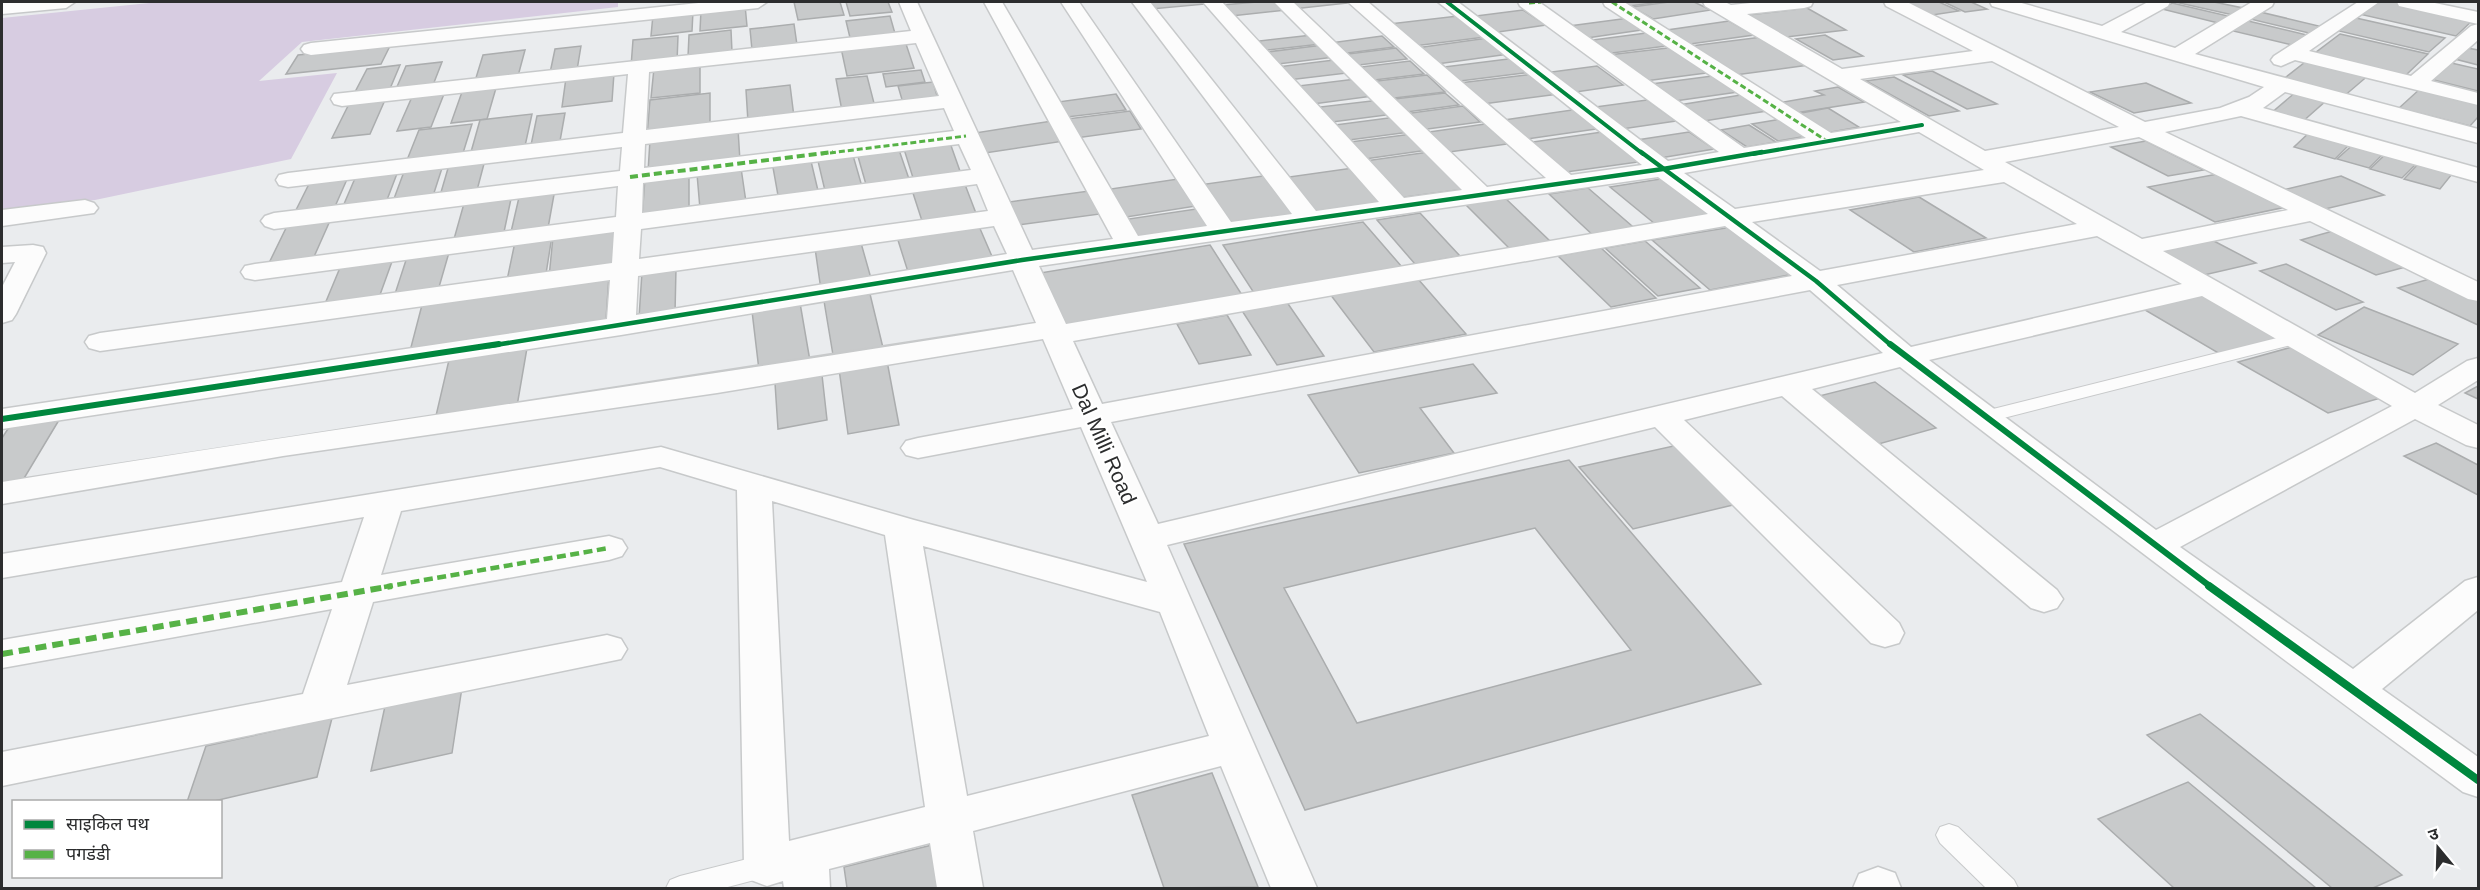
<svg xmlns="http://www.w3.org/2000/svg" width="2480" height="890" viewBox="0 0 2480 890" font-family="Helvetica,'Noto Sans Devanagari',sans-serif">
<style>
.green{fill:#d7cce1}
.building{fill:#c8cacb;stroke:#abadae;stroke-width:1.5;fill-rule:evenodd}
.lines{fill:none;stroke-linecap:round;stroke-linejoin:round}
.service-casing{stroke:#c7c9ca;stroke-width:2}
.minor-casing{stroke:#c7c9ca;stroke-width:3}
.service{fill:#fcfcfc;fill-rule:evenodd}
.minor{fill:#fcfcfc;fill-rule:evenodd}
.quiet-far3{stroke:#56b246;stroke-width:3;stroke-dasharray:6 3;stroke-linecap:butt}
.quiet-far2{stroke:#56b246;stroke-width:4;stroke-dasharray:8 4;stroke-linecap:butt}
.quiet-far1{stroke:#56b246;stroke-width:4.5;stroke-dasharray:9 4.5;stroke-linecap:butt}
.quiet{stroke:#56b246;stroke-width:6;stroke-dasharray:11 6;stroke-linecap:butt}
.cycleway-far3-casing{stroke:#fff;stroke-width:6}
.cycleway-far2-casing{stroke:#fff;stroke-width:8}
.cycleway-far1-casing{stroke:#fff;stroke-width:10}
.cycleway-casing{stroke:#fff;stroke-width:11}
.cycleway-far3{stroke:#00873e;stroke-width:4}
.cycleway-far2{stroke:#00873e;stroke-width:4.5}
.cycleway-far1{stroke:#00873e;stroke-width:6}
.cycleway{stroke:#00873e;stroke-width:8}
.labels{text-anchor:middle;stroke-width:4.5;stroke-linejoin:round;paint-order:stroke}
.street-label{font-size:21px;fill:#2c2d2e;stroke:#fff}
</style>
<rect width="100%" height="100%" fill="#eaecee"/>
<!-- green -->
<polygon class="green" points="159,2 618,2 618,7 302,42 259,81 337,73 291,159 95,200 2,211 2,18"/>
<!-- building -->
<g class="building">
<polygon points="794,2 840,2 844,15 798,20"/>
<polygon points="846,2 888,2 892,12 850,16"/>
<polygon points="1145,2 1204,2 1206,4 1151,9"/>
<polygon points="1257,2 1279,2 1287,10 1231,16 1222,5"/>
<polygon points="1286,2 1345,2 1347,3 1293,9"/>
<polygon points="1621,2 1661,2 1629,6"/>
<polygon points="1669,2 1694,2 1711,10 1653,19 1632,7"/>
<polygon points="1905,2 1939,2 1959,11 1932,15"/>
<polygon points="1944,2 1971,2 1987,9 1965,12"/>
<polygon points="2175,2 2214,2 2243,8 2233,15"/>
<polygon points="2376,2 2398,2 2475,18 2456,36 2359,14"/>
<polygon points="2172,3 2228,16 2218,23 2162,9"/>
<polygon points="745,5 747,26 700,31 701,10"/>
<polygon points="1807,8 1846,30 1786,37 1748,15"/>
<polygon points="1523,10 1546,25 1498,32 1476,16"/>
<polygon points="693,11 692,31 651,36 653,15"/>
<polygon points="2256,11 2323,27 2313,34 2246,18"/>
<polygon points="890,16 896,37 851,42 846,21"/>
<polygon points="1458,16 1485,37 1414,46 1389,24"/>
<polygon points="1629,18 1648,29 1587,38 1569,26"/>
<polygon points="2356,18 2445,38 2429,52 2339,31"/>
<polygon points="2244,20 2307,35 2292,45 2229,30"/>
<polygon points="1729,21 1754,35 1690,44 1667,30"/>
<polygon points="794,24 797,45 752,50 750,29"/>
<polygon points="731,30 732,52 688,57 689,35"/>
<polygon points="1654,32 1674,45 1612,53 1593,40"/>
<polygon points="2340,34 2428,54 2406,75 2315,53"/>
<polygon points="1312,35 1321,44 1267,50 1259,41"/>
<polygon points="1825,35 1863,56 1833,60 1796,39"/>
<polygon points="678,36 677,62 631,67 633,40"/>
<polygon points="1382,36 1394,47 1340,54 1330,43"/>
<polygon points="1762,37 1809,65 1735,75 1691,46"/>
<polygon points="1488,38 1509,54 1437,64 1416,48"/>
<polygon points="905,41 914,68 847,76 841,48"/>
<polygon points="1323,45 1335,57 1278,64 1267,52"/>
<polygon points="390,46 381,64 286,74 298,55"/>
<polygon points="581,46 577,70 550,73 555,49"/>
<polygon points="1676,47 1714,72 1645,81 1608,55"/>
<polygon points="1396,48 1407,59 1351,66 1340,55"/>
<polygon points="2467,48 2478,50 2478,65 2455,59"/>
<polygon points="525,50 518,76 475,81 483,55"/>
<polygon points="1516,58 1533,72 1460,81 1444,67"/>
<polygon points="2309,59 2370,74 2343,97 2281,81"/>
<polygon points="1334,60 1347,73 1288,80 1277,67"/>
<polygon points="1410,61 1424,74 1366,81 1353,68"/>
<polygon points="442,62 433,85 396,89 406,66"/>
<polygon points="2447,62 2478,69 2478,91 2430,79"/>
<polygon points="700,63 700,93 651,98 654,68"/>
<polygon points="400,65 389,91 354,94 367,69"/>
<polygon points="1597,66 1623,85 1569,93 1544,73"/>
<polygon points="921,70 925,82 886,87 883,74"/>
<polygon points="1932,71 1997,104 1967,109 1903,75"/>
<polygon points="614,73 612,101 562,107 566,78"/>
<polygon points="1534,74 1559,94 1483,104 1459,83"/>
<polygon points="1427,75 1445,92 1386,99 1369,82"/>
<polygon points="1720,75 1745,91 1675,101 1651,84"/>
<polygon points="867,76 875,107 842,111 836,79"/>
<polygon points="1894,77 1959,111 1929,116 1866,81"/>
<polygon points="1356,79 1373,96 1313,104 1298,86"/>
<polygon points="933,82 938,99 903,103 898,86"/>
<polygon points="2146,83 2191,103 2134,113 2090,92"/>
<polygon points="790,85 794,117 748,122 746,90"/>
<polygon points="1838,87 1864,102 1795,113 1778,103 1824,95 1815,91"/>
<polygon points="496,88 487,119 451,123 462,92"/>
<polygon points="2421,88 2478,102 2478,117 2470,126 2399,108"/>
<polygon points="2297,91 2328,99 2301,123 2270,114"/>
<polygon points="710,93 710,127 647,135 650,100"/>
<polygon points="1445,93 1459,105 1399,113 1386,100"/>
<polygon points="444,94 431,127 397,131 412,97"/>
<polygon points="1116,94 1126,110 1067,117 1058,102"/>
<polygon points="1747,94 1773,110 1704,121 1679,105"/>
<polygon points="385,100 370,134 332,138 349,104"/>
<polygon points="1380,100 1394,114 1332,122 1320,107"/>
<polygon points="1647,100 1676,121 1615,130 1588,108"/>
<polygon points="1463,106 1480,122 1420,130 1404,114"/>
<polygon points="1828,108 1859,127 1826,133 1796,114"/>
<polygon points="1579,109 1603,128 1527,139 1504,120"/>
<polygon points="1130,111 1141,129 1076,138 1067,119"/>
<polygon points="565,113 560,141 531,145 537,116"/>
<polygon points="532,114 525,146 471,152 480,120"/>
<polygon points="1396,117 1410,132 1349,140 1335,125"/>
<polygon points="1787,118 1813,135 1778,141 1752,124"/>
<polygon points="1052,121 1064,141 985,153 975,133"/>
<polygon points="472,124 463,153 407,160 419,130"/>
<polygon points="1485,124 1507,144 1442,153 1422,133"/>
<polygon points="1749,125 1776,142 1747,147 1721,130"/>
<polygon points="738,129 740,161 648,172 650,140"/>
<polygon points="2312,130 2353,141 2335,159 2294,147"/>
<polygon points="1609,131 1645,161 1559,173 1526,143"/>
<polygon points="1689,132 1714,149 1654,159 1630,141"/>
<polygon points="1412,134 1428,150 1365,159 1350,142"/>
<polygon points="949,140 961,174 914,181 903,146"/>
<polygon points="2146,141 2204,170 2168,176 2111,147"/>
<polygon points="2356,142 2387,150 2369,168 2337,159"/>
<polygon points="898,147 910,182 867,188 857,153"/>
<polygon points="2389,151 2420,160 2402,178 2370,169"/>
<polygon points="852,152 863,190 826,195 817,157"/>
<polygon points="1429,152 1465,189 1398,198 1365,161"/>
<polygon points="810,157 819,195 779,201 772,162"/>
<polygon points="485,160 476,194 439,199 449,165"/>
<polygon points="2422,160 2456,169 2440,189 2404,179"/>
<polygon points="443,165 432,199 392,204 405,169"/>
<polygon points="741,168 746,202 700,209 697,174"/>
<polygon points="1353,168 1383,202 1309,213 1282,178"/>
<polygon points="398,171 385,205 341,211 356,176"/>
<polygon points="689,172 689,212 642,218 645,178"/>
<polygon points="2223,173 2291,206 2215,222 2148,187"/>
<polygon points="1270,175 1300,215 1225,226 1199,185"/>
<polygon points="2341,176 2384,195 2325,209 2283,190"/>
<polygon points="348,177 333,211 293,216 310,182"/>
<polygon points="1667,178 1719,218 1660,228 1610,187"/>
<polygon points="1178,179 1196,206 1120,218 1104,190"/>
<polygon points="964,182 977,216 923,224 912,190"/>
<polygon points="1588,188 1639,232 1597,239 1549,194"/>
<polygon points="555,189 548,228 511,232 520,193"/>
<polygon points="1089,191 1100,214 1011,226 1002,203"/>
<polygon points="512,194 504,232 454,239 465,200"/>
<polygon points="1504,197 1550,241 1509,248 1465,204"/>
<polygon points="1919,197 1986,238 1914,252 1850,210"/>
<polygon points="1203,208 1215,226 1132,238 1122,220"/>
<polygon points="1420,213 1460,256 1415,264 1377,220"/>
<polygon points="333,214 313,259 268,265 290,220"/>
<polygon points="1363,222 1402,267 1254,293 1223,245"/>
<polygon points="978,224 994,261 909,275 897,237"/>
<polygon points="619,227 617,266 549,277 553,237"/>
<polygon points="1732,227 1794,274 1710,290 1652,240"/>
<polygon points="2333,231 2409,266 2376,275 2301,240"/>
<polygon points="552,236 545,280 506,285 515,242"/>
<polygon points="2210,239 2256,263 2204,275 2159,250"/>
<polygon points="1645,241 1700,288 1658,296 1605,248"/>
<polygon points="861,243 872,282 821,290 815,248"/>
<polygon points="1210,245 1242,295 1062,325 1040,273"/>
<polygon points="1601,248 1656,298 1611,307 1558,256"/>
<polygon points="450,249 437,294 393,300 408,254"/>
<polygon points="394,256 377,303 322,311 342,263"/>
<polygon points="2286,264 2363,302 2336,310 2260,271"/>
<polygon points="676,268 675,313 639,318 642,272"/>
<polygon points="609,276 606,320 410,351 422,305"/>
<polygon points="2433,278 2478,298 2478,325 2398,288"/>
<polygon points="1418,279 1466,334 1374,352 1330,294"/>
<polygon points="2203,291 2285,336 2220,354 2140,307"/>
<polygon points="870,294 884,352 834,361 824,301"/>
<polygon points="1284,298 1324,356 1277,365 1239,306"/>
<polygon points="800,303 810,361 759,370 752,311"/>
<polygon points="2364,307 2458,344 2413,375 2318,335"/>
<polygon points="1227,315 1251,355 1199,364 1177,324"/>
<polygon points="2292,347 2384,397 2328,413 2238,362"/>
<polygon points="527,348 517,406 435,420 449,360"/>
<polygon points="887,361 899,425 848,434 839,369"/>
<polygon points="1473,364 1497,393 1420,408 1454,453 1359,473 1308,395"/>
<polygon points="822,375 827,420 778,429 775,383"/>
<polygon points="1875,382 1936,428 1875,445 1815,397"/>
<polygon points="2478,386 2478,399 2465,393"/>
<polygon points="65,410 23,480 2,484 2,438 15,418"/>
<polygon points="2436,443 2478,465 2478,495 2404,456"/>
<polygon points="1678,445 1737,504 1633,529 1579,467"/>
<path d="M 1569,460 L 1761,684 L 1305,810 L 1184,544 ZM 1535,528 L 1631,650 L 1357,723 L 1284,588 Z"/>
<polygon points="463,681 452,753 371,771 387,697"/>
<polygon points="2200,714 2402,875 2373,888 2332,888 2147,735"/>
<polygon points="332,718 317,777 210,802 187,802 206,746"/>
<polygon points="1212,773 1258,887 1164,888 1132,795"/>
<polygon points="2188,782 2316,888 2174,888 2098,819"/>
<polygon points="936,844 944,888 847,888 844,867"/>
</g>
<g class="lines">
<!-- service casing -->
<g class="service-casing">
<g id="service">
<polygon points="2297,333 2306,338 2303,342 1984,423 1975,417 1977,413"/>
<polygon points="1949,824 1958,827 2014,880 2018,888 1986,888 1940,843 1936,835 1940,827"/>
<polygon points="767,854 777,858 781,866 777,874 724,888 666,888 670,880 680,876"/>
</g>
</g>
<!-- minor casing -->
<g class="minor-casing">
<g id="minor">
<polygon points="2,2 75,2 66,8 2,14"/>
<polygon points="708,2 767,2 758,8 311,55 304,53 301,49 304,45 311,43"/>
<path d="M 899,2 L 917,2 L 1032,250 L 1113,239 L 984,2 L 1002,2 L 1138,236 L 1207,226 L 1061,2 L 1079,2 L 1231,222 L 1292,214 L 1132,2 L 1150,2 L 1316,211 L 1379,202 L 1203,2 L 1222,2 L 1404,198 L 1462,190 L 1274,2 L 1293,2 L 1487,187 L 1546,178 L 1348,2 L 1368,2 L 1571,175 L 1642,165 L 1438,2 L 1458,2 L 1668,161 L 1719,152 L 1520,6 L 1518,2 L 1539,2 L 1744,148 L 1806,138 L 1605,6 L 1603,2 L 1624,2 L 1831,133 L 1901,122 L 1705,6 L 1703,2 L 1725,2 L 1731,5 L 1760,2 L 1813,2 L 1811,6 L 1804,8 L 1747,14 L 1842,69 L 1973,51 L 1886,6 L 1884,2 L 1907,2 L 2145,122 L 2220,108 L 2249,97 L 2264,87 L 1992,6 L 1990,2 L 2018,2 L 2102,26 L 2148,2 L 2170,2 L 2168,6 L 2121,32 L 2175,48 L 2252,2 L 2274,2 L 2272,6 L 2195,54 L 2478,129 L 2478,143 L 2285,92 L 2263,108 L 2478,168 L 2478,182 L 2241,116 L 2165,132 L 2478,282 L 2478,301 L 2468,299 L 2310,221 L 2163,251 L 2415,393 L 2467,361 L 2478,358 L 2478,380 L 2438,405 L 2478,425 L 2478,448 L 2466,445 L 2415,419 L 2180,547 L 2353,669 L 2465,581 L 2478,577 L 2478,610 L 2382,689 L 2478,757 L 2478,797 L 2463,792 C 2274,653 2086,512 1900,367 L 1812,389 L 2057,590 L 2063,599 L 2057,608 L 2044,612 L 2031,608 L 1782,396 L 1684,420 L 1899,623 L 1904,633 L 1899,643 L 1885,647 L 1871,643 L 1655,427 L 1167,545 L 1317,888 L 1271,888 L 1221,766 L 973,831 L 983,888 L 937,888 L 930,843 L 829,869 L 830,888 L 784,888 L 783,881 L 767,886 L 751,880 L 744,866 L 737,490 L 660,467 L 401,511 L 381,575 L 609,536 L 622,540 L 627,548 L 622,556 L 609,560 L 373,602 L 347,685 L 607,635 L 621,639 L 627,649 L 621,659 L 2,786 L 2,752 L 303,694 L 332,609 L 2,668 L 2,640 L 342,582 L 364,517 L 2,578 L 2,554 L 661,447 L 914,520 L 1147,582 L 1081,427 L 918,458 L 906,455 L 901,448 L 906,441 L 918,438 L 1073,409 L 1043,339 L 717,393 L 283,456 L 2,504 L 2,482 C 346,426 692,379 1036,323 L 1013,270 L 621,335 L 2,429 L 2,409 L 607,319 L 610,280 L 100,351 L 89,348 L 85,342 L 89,336 L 100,333 L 612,263 L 614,232 L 255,280 L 245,278 L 241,272 L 245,266 L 255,264 L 616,217 L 618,186 L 274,229 L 265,226 L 261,221 L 265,216 L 274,213 L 620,171 L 622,147 L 288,187 L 279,185 L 276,180 L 279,175 L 288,173 L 623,133 L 628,74 L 342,106 L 334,104 L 331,99 L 334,94 L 911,31 ZM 916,43 L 939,96 L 646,130 L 649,72 ZM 1992,61 L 2119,127 L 1985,151 L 1860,79 ZM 944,108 L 954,131 L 644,168 L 645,144 ZM 1919,132 L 1984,170 L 1735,209 L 1684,173 ZM 2139,137 L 2288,210 L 2142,239 L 2005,162 ZM 959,144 L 971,170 L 642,213 L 643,183 ZM 1658,177 L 1708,214 L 1066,324 L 1039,266 ZM 2004,182 L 2077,224 L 1820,271 L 1752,222 ZM 977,184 L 988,211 L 639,259 L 641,229 ZM 994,226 L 1007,254 L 636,315 L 638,276 ZM 1725,226 L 1792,276 L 1102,404 L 1073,341 ZM 2097,236 L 2182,284 L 1911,347 L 1837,285 ZM 1810,290 L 1883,353 L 1158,524 L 1111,422 ZM 2202,296 L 2392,406 L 2156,530 L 1929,360 ZM 772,501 L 885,535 L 925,807 L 789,841 ZM 923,546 L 1160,612 L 1209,736 L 967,796 Z"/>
<polygon points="2358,2 2379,2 2309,51 2411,76 2471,26 2478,24 2478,40 2431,81 2478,93 2478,105 2295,60 2281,66 2274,64 2271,60 2274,56"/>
<polygon points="2397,2 2430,2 2478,12 2478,24 2399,6"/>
<polygon points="85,200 94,203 98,208 94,213 2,226 2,210"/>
<polygon points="33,245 43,247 46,253 16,314 12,320 2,323 2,287 15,262 2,263 2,247"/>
<polygon points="1878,867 1895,873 1901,888 1853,888 1859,874"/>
</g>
</g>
<!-- service -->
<use href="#service" class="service"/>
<!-- minor -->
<use href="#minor" class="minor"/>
<!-- quiet-far3 -->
<g class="quiet-far3">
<polyline points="1612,2 1827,141"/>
<polyline points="1529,3 1541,2"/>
<polyline points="821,154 966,136"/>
</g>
<!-- quiet-far2 -->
<polyline class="quiet-far2" points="630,177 833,152"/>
<!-- quiet-far1 -->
<polyline class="quiet-far1" points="384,587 609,548"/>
<!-- quiet -->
<polyline class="quiet" points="2,654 392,586"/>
<!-- cycleway-far3 casing -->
<g class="cycleway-far3-casing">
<g id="cycleway-far3">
<polyline points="1447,2 1643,154"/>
<polyline points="1753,154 1922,125"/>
</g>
</g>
<!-- cycleway-far2 casing -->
<g class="cycleway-far2-casing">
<g id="cycleway-far2">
<polyline points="1641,152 1816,281 1892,346"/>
<polyline points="489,346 1022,260 1663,169 1762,152"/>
</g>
</g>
<!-- cycleway-far1 casing -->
<g class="cycleway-far1-casing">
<g id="cycleway-far1">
<polyline points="1890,344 2211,587"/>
<polyline points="2,419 499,344"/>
</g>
</g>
<!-- cycleway casing -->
<g class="cycleway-casing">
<polyline id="cycleway" points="2209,586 2478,780"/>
</g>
<!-- cycleway-far3 -->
<use href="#cycleway-far3" class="cycleway-far3"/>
<!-- cycleway-far2 -->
<use href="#cycleway-far2" class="cycleway-far2"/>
<!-- cycleway-far1 -->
<use href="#cycleway-far1" class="cycleway-far1"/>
<!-- cycleway -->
<use href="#cycleway" class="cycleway"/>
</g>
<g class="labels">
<!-- street labels -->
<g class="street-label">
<text transform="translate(1104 444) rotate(66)" y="7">Dal Milli Road</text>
</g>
</g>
<!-- border -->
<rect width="2480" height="890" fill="none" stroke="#2c2d2e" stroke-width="6"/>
<!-- legend -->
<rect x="12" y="800" width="210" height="78" fill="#ffffff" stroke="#ababab" stroke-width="1.5"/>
<rect x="24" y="820" width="30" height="9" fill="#00873e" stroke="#ababab" stroke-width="1.5"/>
<text x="66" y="830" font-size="18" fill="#2c2d2e">साइकिल पथ</text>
<rect x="24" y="850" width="30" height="9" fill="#56b246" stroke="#ababab" stroke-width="1.5"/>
<text x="66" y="860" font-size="18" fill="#2c2d2e">पगडंडी</text>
<!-- north arrow -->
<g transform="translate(2438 848) rotate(341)" stroke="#ffffff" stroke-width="4.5" paint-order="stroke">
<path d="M0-4.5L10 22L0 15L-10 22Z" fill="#2c2d2e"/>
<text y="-9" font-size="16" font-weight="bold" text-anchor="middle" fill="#2c2d2e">उ</text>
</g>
</svg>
